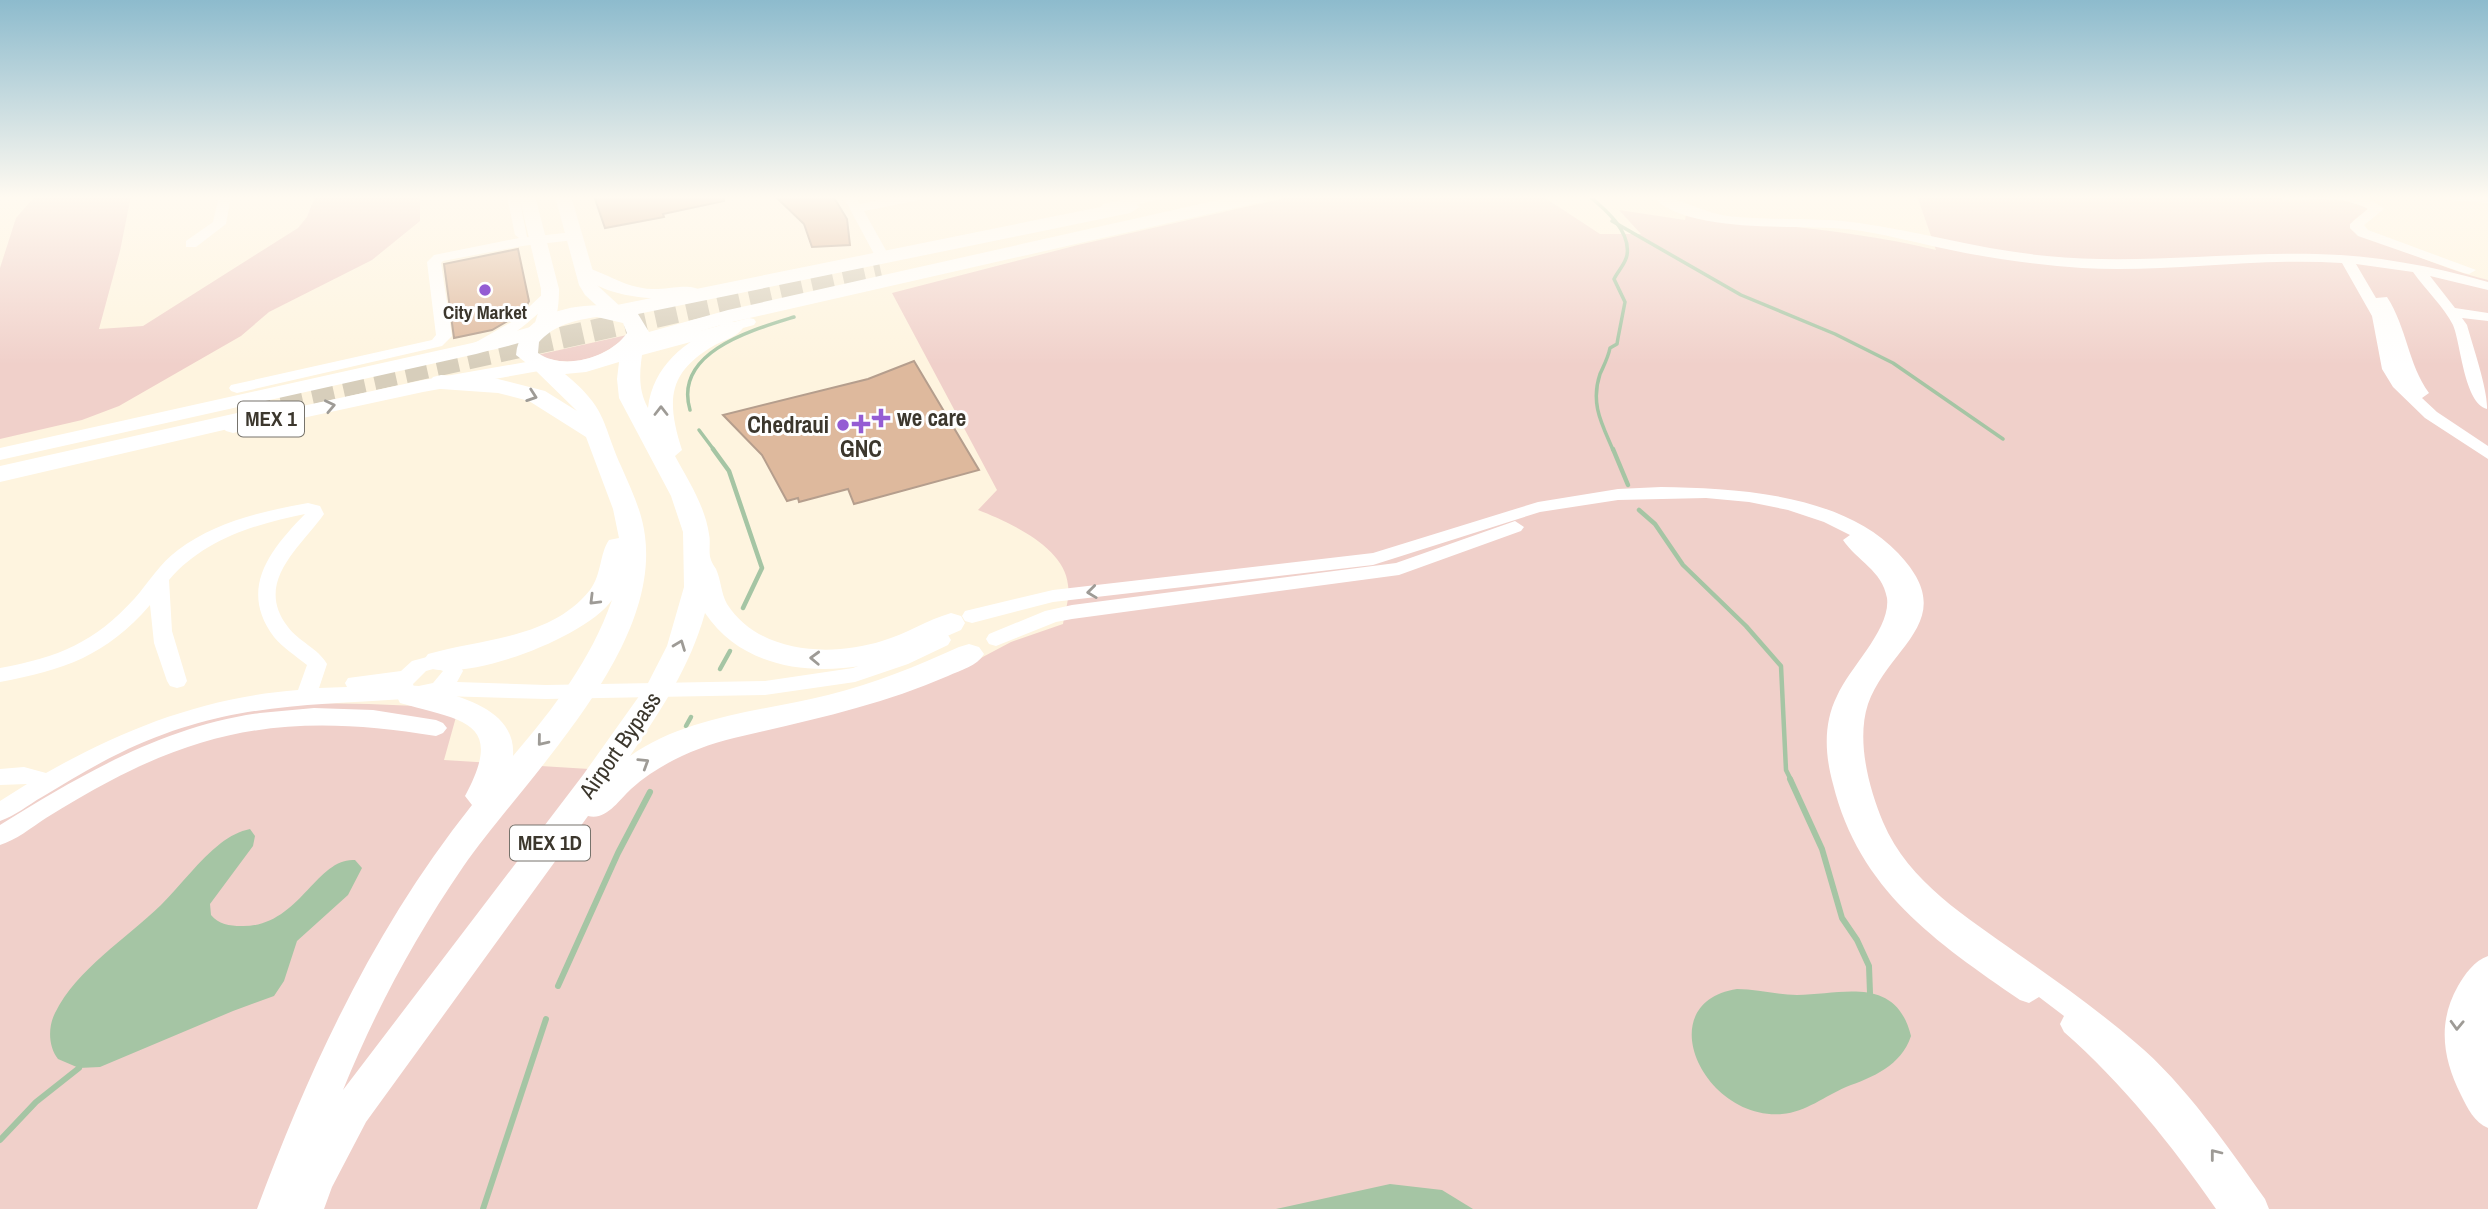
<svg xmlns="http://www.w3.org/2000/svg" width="2488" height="1209" viewBox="0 0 2488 1209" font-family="'Archivo Narrow',sans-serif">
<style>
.green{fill:#f0d0ca}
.water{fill:#a5c5a4}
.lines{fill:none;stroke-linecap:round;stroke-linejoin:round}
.stream-far2{stroke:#a5c5a4;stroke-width:3.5}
.stream-far1{stroke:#a5c5a4;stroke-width:4.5}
.stream{stroke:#a5c5a4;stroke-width:6}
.building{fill:#deb99d;stroke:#b59e8d;stroke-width:2}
.highway-tunnel{stroke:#d7cebb;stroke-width:22;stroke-dasharray:22 10;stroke-linecap:butt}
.minor{fill:#fff;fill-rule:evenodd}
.major{fill:#fff;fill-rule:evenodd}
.highway{fill:#fff;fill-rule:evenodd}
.oneway{stroke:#9e9b96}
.poi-dot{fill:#945cd3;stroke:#fff;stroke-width:2.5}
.labels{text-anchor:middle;stroke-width:6;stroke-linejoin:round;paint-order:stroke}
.far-poi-label{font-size:19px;font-weight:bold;fill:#3c372d;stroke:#fff}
.shield{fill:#fff;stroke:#76736c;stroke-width:2}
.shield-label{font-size:21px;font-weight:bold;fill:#3c372d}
.poi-label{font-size:23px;font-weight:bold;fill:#3c372d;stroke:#fff;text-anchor:start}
.street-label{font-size:23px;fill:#3c372d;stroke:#fff}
</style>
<rect width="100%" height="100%" fill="#fef4df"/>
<!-- green -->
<g class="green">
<polygon points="35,196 131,196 120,251 99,329 143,326 298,228 307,217 315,196 420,196 420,221 372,260 269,312 241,336 119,406 82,420 0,439 0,268 16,218"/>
<path d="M 1294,196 L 1542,196 L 1600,234 L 1641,234 L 1619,210 L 1685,220 L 1686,215 C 1770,225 1854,230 1936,250 L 1917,196 L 2256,196 L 2345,199 L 2369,208 L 2353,221 L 2350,228 L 2353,231 C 2398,247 2442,269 2488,280 L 2488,1209 L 0,1209 L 0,817 L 91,761 L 217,713 L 310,703 L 369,704 L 416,706 L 456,717 L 444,760 L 638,772 L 677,753 L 962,668 L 1011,642 L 1063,624 C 1065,612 1070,597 1068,585 C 1065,547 1009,522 978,510 L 997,490 L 892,293 L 1078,245 Z"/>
<path d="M 627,335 C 604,359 569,369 537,355 Z"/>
</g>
<!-- water -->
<g class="water">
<path d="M 250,829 L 255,836 L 253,846 L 210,904 L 211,915 C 218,924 230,926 241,926 C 299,928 316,857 355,860 L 362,868 L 348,895 L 297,941 L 284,981 L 274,996 L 233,1011 L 100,1067 L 79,1068 L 58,1059 C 48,1046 48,1027 55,1013 C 77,969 126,939 161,905 C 181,885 199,860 221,843 C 230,836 240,831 250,829 Z"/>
<path d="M 1737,989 C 1757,989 1777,995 1797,995 C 1843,994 1896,975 1911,1036 C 1901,1066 1873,1077 1846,1087 C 1825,1096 1806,1112 1782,1114 C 1703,1120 1649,1003 1737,989 Z"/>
<polygon points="1390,1184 1442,1190 1473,1209 1276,1209"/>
</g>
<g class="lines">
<!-- stream-far2 -->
<g class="stream-far2">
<path d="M 1589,196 C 1605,209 1631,231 1627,255 C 1626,263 1618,271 1614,279 L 1625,302 L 1618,338 L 1617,344 L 1610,348 C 1608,358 1604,365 1600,374 C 1590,404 1602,424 1613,450"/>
<polyline points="1612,221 1741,295 1835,334 1893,363 2003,439"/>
<path d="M 690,410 C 673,352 752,330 794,317"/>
<polyline points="699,430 714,450"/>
</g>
<!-- stream-far1 -->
<g class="stream-far1">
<polyline points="713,449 729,471 762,568 743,608"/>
<polyline points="1613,449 1628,485"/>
<polyline points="1639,510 1655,524 1683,565 1746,626 1781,666 1786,770 1791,780"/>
<polyline points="720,669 730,651"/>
<polyline points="686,726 691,717"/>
</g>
<!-- stream -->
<g class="stream">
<polyline points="1790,779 1822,849 1842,918 1857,940 1869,966 1870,993"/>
<polyline points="558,986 618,853 650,792"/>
<polyline points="0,1140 36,1102 79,1068"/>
<polyline points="483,1209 546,1019"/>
</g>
</g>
<!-- building -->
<g class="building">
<polygon points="594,196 724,196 724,201 663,214 664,217 605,228"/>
<polygon points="775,196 833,196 847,219 850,245 812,247 804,224"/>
<polygon points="518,249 529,301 527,305 513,318 492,330 454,338 444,264"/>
<polygon points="914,361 979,470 854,504 848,489 799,502 798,498 787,501 762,455 723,415 868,379"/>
</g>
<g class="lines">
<!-- highway-tunnel -->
<polyline class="highway-tunnel" points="249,407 880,267"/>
<!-- minor -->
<g class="minor">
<polygon points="219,196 231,196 226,224 196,247 186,247 186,241 213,222"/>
<polygon points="507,196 519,196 527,237 574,232 581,236 574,240 522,246 443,261 441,263 452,336 442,346 237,393 231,391 229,388 231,385 432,340 436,335 427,262 434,255 519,238 515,235"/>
<polygon points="843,196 855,196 860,204 900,196 925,196 919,200 864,211 888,254 881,258 874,254"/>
<polygon points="1140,196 1163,196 1162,199 1108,211 1101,207 1103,204"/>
<path d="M 1652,196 C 1677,196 1701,212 1727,216 C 1771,221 1816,217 1859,223 C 1922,232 1983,250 2047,256 C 2137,265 2226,252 2316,254 C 2374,255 2432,266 2488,282 L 2488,290 L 2430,276 L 2455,308 L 2488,313 L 2488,321 L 2462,318 L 2467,325 C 2473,347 2488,390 2487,409 C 2464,403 2461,344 2453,325 C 2444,307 2425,289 2413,272 L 2356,264 L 2376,298 L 2387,297 C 2407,328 2408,364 2429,393 L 2422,398 L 2437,412 L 2488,446 L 2488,459 L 2425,418 L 2393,387 L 2382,369 L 2372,316 L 2342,263 C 2255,257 2168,273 2082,268 C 2038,265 1994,259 1951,250 C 1916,243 1882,233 1847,229 C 1797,224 1687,235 1652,196 Z"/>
<path d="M 2278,196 C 2307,196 2362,188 2384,209 L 2364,225 L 2368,230 L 2476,270 L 2469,274 L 2464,273 L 2358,236 L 2350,228 L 2350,224 L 2368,209 C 2344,195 2311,200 2284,200 Z"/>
<path d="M 582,266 C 607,273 625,288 652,289 C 666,290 691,282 701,291 L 699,294 C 662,303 603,299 575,270 Z"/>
<path d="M 551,290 L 556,291 L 558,294 L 556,297 C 540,312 494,357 471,351 L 468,348 L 471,345 L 515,320 L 546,291 Z"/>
<polygon points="749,318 754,319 756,322 754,325 631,358 623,353 626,350"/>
<path d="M 1661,487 C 1737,488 1842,494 1898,553 C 1962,620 1889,645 1868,704 C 1856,741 1869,788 1883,822 C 1909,883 1967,917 2018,954 C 2058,982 2099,1011 2136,1043 C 2184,1083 2229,1148 2265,1199 L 2269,1209 L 2216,1209 C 2171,1144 2123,1084 2064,1032 L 2060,1024 L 2064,1016 L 2039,997 L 2029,1003 L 2020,1000 C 1936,942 1859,890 1833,784 C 1825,755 1823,724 1837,696 C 1850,667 1891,629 1887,598 C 1882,570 1857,561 1843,540 L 1850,535 L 1824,522 L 1788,510 L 1749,502 L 1706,498 L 1618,500 L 1540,512 L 1373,565 L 1053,602 L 972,623 L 965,621 L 962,616 L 965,611 L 1053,590 L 1373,553 L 1538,502 L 1618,489 Z"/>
<path d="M 308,503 L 320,506 L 324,514 C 301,547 253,582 288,627 C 299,642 318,648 327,664 L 319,688 L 347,687 L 345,683 L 348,678 L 401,671 L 412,661 L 438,654 L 458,661 L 463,671 L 457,682 L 546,685 L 765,681 L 853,668 L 941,633 L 948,635 L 951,640 L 948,645 L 908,664 L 855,682 L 765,695 L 546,699 L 441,696 L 419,702 L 405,699 C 297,706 221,704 120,753 C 93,766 67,782 42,797 C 28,805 15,816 0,821 L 0,801 L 27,784 L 0,785 L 0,769 L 24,767 L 46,773 C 125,728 206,697 298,690 L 307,665 C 296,656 283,648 274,637 C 238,589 270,550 305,514 C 255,524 203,540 169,580 L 172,631 L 187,681 L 184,686 L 177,688 L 170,686 L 167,681 L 154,643 L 150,605 C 106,656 64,670 0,682 L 0,668 C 59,657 94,643 135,598 C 149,582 160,563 178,550 C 215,522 263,511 308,503 ZM 437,668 L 443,671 L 433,683 L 414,687 L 413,684 L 426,671 Z"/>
<polygon points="1515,521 1524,527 1521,531 1399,575 1072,619 1056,622 996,646 989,644 986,639 989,634 1045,611 1072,605 1396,563"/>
<path d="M 314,708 L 373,710 L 436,720 L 443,723 L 447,728 L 443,733 L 436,736 C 313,716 223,721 110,781 C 89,792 67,805 46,818 C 31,828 16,840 0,845 L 0,825 C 80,775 165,726 260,713 C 278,711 296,710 314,708 Z"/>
<path d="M 2488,956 L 2488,1128 C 2474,1122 2468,1109 2461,1095 C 2443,1059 2437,1023 2458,986 C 2465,974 2474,961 2488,956 Z"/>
</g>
<!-- major -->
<g class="major">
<path d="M 519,196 L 535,196 L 559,289 C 559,301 558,316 552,327 C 544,340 493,349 476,354 L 0,460 L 0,448 L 472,343 L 534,326 L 541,303 L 541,289 Z"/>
<polygon points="555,196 571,196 597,285 622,308 624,312 622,316 608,316 585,295 579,285"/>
<polygon points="543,359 550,361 553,365 550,369 423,392 233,433 226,431 222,427 226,423 233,421 423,380"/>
</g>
<!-- highway -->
<g class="highway">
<path d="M 1236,196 L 1270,196 L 1261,202 L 732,322 L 740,323 L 743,328 C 737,337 724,340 715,345 C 666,373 667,402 682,450 L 675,456 C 688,480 705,506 709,534 C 711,542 708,552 711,560 C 712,563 714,566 716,569 C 721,580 721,593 727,604 C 759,654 831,657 882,641 C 906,634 927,620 951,613 L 961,616 L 965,623 L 961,630 C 941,638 922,649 901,656 C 834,678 748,677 705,613 C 690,667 661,710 630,756 C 687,716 763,711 828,695 C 873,684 917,666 959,647 L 969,644 L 979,647 L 984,654 C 977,666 961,670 948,676 C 879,706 807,721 734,738 C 697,747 660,763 631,789 C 619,800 606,821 588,816 L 366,1122 L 332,1187 L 324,1209 L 257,1209 C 311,1064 375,927 472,805 L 465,796 C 506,720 462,721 400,703 L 396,695 L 400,687 C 415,683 428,688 443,692 C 475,701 516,716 513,756 C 554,708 591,660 612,600 C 586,637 471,681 428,668 L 423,661 L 428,654 C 483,638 551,639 590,590 C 602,574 599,555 609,540 L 619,538 L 613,509 L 586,437 L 529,401 L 498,393 L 441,389 L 433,387 L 429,382 L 433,377 L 441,375 L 498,379 L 545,391 L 577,411 L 534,369 L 516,355 C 519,313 577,302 612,306 L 1130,201 L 1140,207 L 1130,213 L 638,314 L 649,332 L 728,310 ZM 597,317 L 623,323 L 627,333 C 610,358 563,371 538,353 L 539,342 C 554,325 575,320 597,317 ZM 721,325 C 685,341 653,366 648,408 C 637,388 640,369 643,348 ZM 619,362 L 617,379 L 619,398 L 671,496 L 683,532 L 684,587 L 667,646 L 647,685 L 583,775 L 343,1090 C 375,1011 415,937 463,867 C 525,778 660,652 645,536 C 642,511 631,489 621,466 C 601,420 607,409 565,374 L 586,372 Z"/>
<polygon points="2445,196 2488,196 2488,203 2447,200"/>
<polygon points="255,409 263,411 267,416 263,421 0,482 0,466"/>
</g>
</g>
<!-- one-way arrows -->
<defs><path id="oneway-chevron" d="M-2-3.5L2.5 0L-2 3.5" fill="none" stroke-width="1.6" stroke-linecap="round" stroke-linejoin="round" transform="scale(1.75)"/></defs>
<g class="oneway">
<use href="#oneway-chevron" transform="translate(532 396) rotate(19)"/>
<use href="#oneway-chevron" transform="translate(330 406) rotate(-12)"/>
<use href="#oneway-chevron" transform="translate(661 411) rotate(-90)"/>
<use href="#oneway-chevron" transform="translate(1092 592) rotate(173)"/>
<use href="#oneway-chevron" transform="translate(594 600) rotate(135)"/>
<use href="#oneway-chevron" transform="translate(680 645) rotate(-69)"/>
<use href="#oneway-chevron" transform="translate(815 658) rotate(-178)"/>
<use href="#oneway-chevron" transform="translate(542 741) rotate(129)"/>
<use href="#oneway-chevron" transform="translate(644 763) rotate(-32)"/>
<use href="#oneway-chevron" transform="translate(2457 1025) rotate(92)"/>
<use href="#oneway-chevron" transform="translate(2215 1154) rotate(-128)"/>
</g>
<!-- sky -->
<linearGradient id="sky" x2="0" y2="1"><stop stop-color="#8dbbcd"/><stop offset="0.54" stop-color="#fffaf1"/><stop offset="1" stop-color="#fffaf1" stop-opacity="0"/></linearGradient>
<rect width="2488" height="365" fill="url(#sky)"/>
<!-- markers -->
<g class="poi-dot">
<circle cx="485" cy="290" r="7"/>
<path d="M877.5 407.5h7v7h7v7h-7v7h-7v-7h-7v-7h7z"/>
<path d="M857.5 413.5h7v7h7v7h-7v7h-7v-7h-7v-7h7z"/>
<circle cx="843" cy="425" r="7"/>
</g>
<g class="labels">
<!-- far-poi labels -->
<g class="far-poi-label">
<text x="485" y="319">City Market</text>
</g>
<!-- shield labels -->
<g class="shield">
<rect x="238" y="401.5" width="66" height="35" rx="5"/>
<rect x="510" y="825.5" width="80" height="35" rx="5"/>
</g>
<g class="shield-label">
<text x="271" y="426">MEX 1</text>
<text x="550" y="850">MEX 1D</text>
</g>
<!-- poi labels -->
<g class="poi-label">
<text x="897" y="426">we care</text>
<text x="829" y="433" text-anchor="end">Chedraui</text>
<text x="861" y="457" text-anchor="middle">GNC</text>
</g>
<!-- street labels -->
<g class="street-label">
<text transform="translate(620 745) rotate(-55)" y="8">Airport Bypass</text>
</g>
</g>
</svg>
